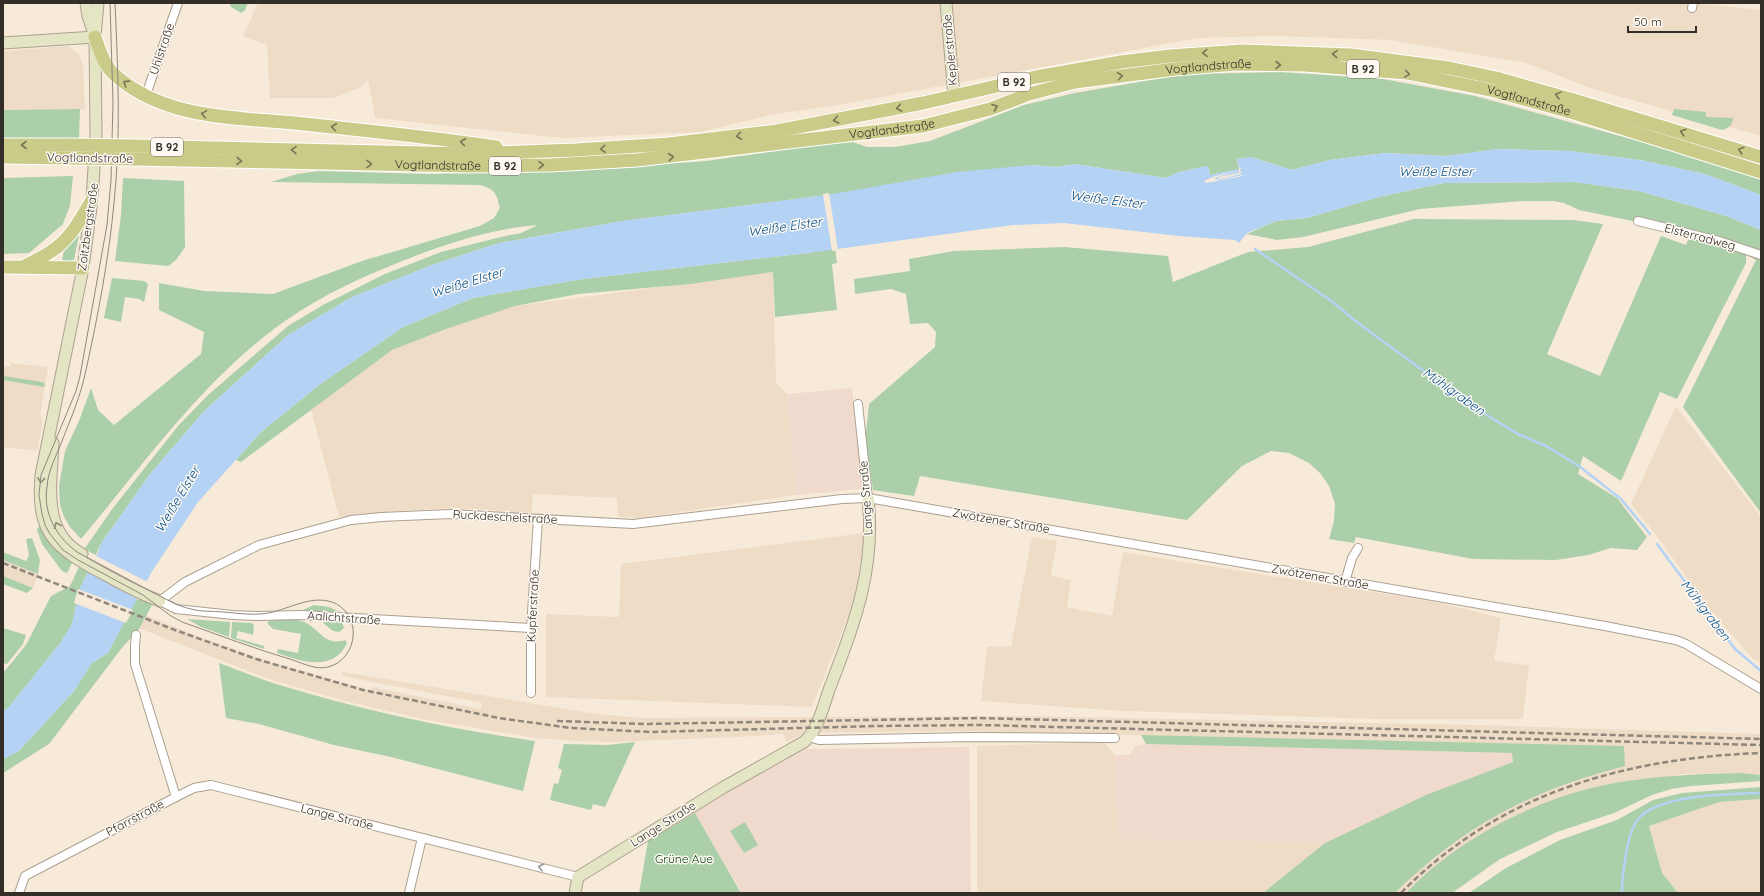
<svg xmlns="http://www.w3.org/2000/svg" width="1764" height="896" viewBox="0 0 1764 896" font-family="Quicksand,sans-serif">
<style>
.built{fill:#efdcc6}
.education{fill:#efdacd}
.green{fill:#aacfa9}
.water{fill:#b4d2f4;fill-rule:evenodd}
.pier{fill:#f8ead9}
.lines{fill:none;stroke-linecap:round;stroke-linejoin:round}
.stream{stroke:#b4d2f4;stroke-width:2.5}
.street-casing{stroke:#ada091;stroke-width:10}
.secondary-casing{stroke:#ada091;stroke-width:13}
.primary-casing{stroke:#fff;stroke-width:15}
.street{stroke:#fff;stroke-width:8}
.secondary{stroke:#e4e5c4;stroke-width:11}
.primary{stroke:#cacb89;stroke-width:13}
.tram{stroke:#90877c;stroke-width:1}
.rail{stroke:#90877c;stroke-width:2.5;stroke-dasharray:6 3;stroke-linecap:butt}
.primary-bridge-casing{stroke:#fff;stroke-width:15;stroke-linecap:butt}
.primary-bridge{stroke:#cacb89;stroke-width:13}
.oneway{stroke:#777554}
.oneway2{stroke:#8c8a76}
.oneway3{stroke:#999694}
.labels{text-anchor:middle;stroke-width:3;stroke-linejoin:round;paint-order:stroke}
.shield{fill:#fef9f2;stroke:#706b65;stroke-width:1}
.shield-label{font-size:11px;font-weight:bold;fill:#332e28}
.street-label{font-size:12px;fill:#332e28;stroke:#fef9f2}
.park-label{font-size:12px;fill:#06420e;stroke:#fef9f2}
.water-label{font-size:13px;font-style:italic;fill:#005192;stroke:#fef9f2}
</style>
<rect width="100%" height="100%" fill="#f8ead9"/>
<!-- built -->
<g class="built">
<polygon points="258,3 1693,3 1761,10 1761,136 1593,89 1526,63 1391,40 1276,36 1198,38 844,104 770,115 700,132 562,138 375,118 368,80 359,88 334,98 270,98 267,45 243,36"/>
<polygon points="69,46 79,54 83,65 85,109 3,110 3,51"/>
<polygon points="773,272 776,382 787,394 796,495 640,518 618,517 617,498 533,494 532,513 455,508 395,511 339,517 311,410 392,350 446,329 515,306"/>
<polygon points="10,363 48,367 40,415 43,420 37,451 3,447 3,366 10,367"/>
<polygon points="1676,406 1761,517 1761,664 1752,658 1708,607 1656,535 1631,504"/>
<polygon points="864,533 864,542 854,602 812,707 546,697 546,614 619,617 621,564"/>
<polygon points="1032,537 1057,541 1051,576 1071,580 1067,607 1112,616 1123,552 1435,602 1501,618 1494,661 1529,665 1523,719 1372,719 1224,714 1123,711 981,701 987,647 1011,646"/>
<polygon points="3,560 38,574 33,588 3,576"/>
<polygon points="133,610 186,631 186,632 271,662 370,690 372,687 481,709 482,703 342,676 343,672 590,713 640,718 1024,716 1476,725 1761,734 1761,775 1741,773 1682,774 1561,797 1507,820 1472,840 1432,869 1406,893 1395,893 1418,871 1468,832 1500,813 1530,797 1586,777 1624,747 960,731 806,733 787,742 783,734 739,737 611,742 577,741 536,738 432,721 353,703 274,681 128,624"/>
<polygon points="1104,742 1115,755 1118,839 1325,843 1263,893 977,893 977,746"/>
<polygon points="1761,799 1761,893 1678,893 1662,873 1649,826 1719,802"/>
</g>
<!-- education -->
<g class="education">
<polygon points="852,388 862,489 796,495 787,394"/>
<polygon points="1146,744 1512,753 1513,762 1426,795 1325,843 1118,839 1115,755 1130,755 1135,746"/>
<polygon points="969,747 971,893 742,893 693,810 806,749"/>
</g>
<!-- green -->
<g class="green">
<polygon points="229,3 248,3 245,10 241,13 231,7"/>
<path d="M 1282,72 L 1383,79 L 1475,96 L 1704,159 L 1761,177 L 1761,195 L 1705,174 L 1640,160 L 1570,151 L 1498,149 L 1446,156 L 1385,153 L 1330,160 L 1292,170 L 1251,157 L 1237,159 L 1239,169 L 1210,175 L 1208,166 L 1179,172 L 1166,178 L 1075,164 L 1057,167 L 1031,165 L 827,195 L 622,221 L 499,243 L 432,265 L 352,297 L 288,335 L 204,411 L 150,474 L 100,545 L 96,555 L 88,551 L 85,548 L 113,508 L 178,426 L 208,395 L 288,326 L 323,305 L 385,274 L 441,252 L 501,237 L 521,233 L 538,225 C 495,228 450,242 410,258 C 368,274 322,295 285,321 C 203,379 145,463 81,539 L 70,527 L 64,517 L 60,505 L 59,486 L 65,451 L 79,421 L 91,388 L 98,410 L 114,425 L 201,354 L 204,332 L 159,310 L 159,283 L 204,291 L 273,294 L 362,261 L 480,226 L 494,218 L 500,208 C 496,193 496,190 480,185 L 271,182 L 297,174 L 319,171 L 428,174 L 562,171 L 706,161 L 825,144 L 853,142 L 867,147 L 895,147 L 930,141 L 1024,105 L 1075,93 L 1185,74 Z"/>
<polygon points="80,109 79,138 69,138 64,140 3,140 3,110"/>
<path d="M 1674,109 L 1706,112 L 1706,117 L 1733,118 C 1732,126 1729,128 1722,130 L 1672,115 Z"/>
<polygon points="73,176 70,205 63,224 29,253 3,254 3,178"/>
<polygon points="123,178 184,181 185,247 176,260 168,266 115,261 121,215"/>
<polygon points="1574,182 1639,191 1726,216 1761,230 1761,513 1683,407 1756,260 1746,254 1746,263 1677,399 1660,392 1621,481 1583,456 1578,474 1617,498 1647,537 1637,550 1611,548 1588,555 1556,560 1473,559 1356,537 1354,543 1329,539 1334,521 1335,504 1329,486 1321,474 1309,463 1289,453 1271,451 1242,466 1187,520 920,476 914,496 873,490 865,442 869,404 935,347 936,332 928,323 910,324 906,294 891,289 855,294 854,279 910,271 909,259 954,251 1064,247 1168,256 1173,282 1248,252 1308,247 1414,219 1573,220 1603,224 1547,354 1600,376 1661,236 1686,245 1689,237 1652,225 1579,210 1564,203 1553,201 1523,201 1420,209 1303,237 1277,240 1247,234 1276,221 1307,218 1379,197 1444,183"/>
<polygon points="79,235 74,260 72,262 62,262 64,249"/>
<polygon points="835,248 837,263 832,264 837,310 775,317 773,272 690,284 578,294 515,306 446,329 392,350 241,462 236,460 261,432 319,385 403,327 473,298 583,279 808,253"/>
<polygon points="112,278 144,281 148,284 144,302 139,299 125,297 121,322 104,318"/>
<polygon points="3,376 42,382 45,384 44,387 3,380"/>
<polygon points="39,526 52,547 72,563 67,573 62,571 42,544 37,530"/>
<polygon points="32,538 40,560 38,574 3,560 3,552 26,561 29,555 26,539"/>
<polygon points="79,567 88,572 80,588 72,624 61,642 8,708 3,712 3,673 26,645 51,596 70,586"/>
<polygon points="3,576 33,588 27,593 3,584"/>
<polygon points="137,597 152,605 139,629 121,649 49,744 3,773 3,759 19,751 74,691 92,663 108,653"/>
<polygon points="314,605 329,607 338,611 338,613 303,610"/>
<polygon points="187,619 230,622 229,637 201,627"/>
<path d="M 282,619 C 289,619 297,619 304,622 C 320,629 325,647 345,640 L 347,643 C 333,673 301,661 277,653 L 278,649 L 298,653 L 301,634 L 273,629 L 267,623 L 269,621 Z"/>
<polygon points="324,621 342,622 344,628 339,632 333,631 323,623"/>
<polygon points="232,622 251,623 254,625 253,635 238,631 236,638 264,646 264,649 231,638"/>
<polygon points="3,628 26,635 23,644 7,664 3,663"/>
<path d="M 219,663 C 238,670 257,678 276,684 C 361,710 448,729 535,741 L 523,791 L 391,757 L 334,745 L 259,724 L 226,718 Z"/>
<path d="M 1141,735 L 1624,746 L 1625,766 C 1530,791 1466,824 1395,893 L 1263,893 L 1325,843 L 1426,795 L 1513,762 L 1512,753 L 1146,744 Z"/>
<polygon points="635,742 605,807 593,804 591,810 550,800 554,783 558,784 562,770 558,768 564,744 607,745"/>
<path d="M 1741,773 L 1761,775 L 1761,781 L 1691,786 L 1671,789 L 1652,795 L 1614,813 L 1557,832 L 1500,859 L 1452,893 L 1406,893 C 1454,842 1531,801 1600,786 C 1646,776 1693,774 1741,773 Z"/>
<polygon points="1761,787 1761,799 1719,802 1649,826 1662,873 1678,893 1469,893 1506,868 1560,840 1617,820 1653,800 1682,793"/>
<polygon points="695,813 741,893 639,893 648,841"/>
<polygon points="745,822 758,845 744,853 730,831"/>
</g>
<!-- water -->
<path class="water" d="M 1498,149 L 1570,151 L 1640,160 L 1705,174 L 1761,195 L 1761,230 L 1726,216 L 1639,191 L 1574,182 L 1444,183 L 1379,197 L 1307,218 L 1276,221 L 1247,233 L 1239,243 L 1235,240 L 1179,236 L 1064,223 L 1013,225 L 808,253 L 583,279 L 473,298 L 403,327 L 319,385 L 261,432 L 198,502 L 151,573 L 108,653 L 92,663 L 74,691 L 19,751 L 3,759 L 3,712 L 8,708 L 61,642 L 72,624 L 80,588 L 98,553 L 100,545 L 150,474 L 204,411 L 288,335 L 352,297 L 432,265 L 499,243 L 622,221 L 827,195 L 957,172 L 1031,165 L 1057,167 L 1075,164 L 1166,178 L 1179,172 L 1208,166 L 1210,175 L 1239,169 L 1239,173 L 1218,177 L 1219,179 L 1241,174 L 1240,169 L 1242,168 L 1239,167 L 1237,159 L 1251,157 L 1292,170 L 1330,160 L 1385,153 L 1446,156 ZM 1237,171 L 1214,178 L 1218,180 L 1243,175 L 1243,174 L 1243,176 L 1206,183 L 1204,181 L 1215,176 Z"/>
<!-- pier -->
<g class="pier">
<polygon points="829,193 838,250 832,251 823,194"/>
<polygon points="94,555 148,582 139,600 86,571"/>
<polygon points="78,589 133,610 126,623 74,603"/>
</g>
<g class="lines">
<!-- stream -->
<g class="stream">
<polyline points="1255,249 1333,302 1354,320 1470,405 1518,434 1546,446 1579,466 1621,499 1650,534"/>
<polyline points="1657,544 1735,649 1761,671"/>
<path d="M 1622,893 C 1622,876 1627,832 1638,819 C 1659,794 1730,794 1761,793"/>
</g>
<!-- street casing -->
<g class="street-casing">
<g id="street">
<polyline points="1692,8 1693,3"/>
<polyline points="146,95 178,3"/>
<polyline points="1638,221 1719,241 1761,255"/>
<polyline points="858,404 868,498"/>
<polyline points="1345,582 1352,558 1358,548"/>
<polyline points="531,628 302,615 259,616 233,615 176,609 160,601 185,582 259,545 351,520 381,517 451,514 633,524 842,499 868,498 1605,626 1676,640 1686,644 1761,689"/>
<polyline points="531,693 531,628 538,519"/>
<polyline points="809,737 819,740 972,737 1115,738"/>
<polyline points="176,797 194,788 211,785 578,877"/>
<polyline points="19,893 25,876 176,797 135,664 135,645 136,635"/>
<polyline points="409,893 422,838"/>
</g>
</g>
<!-- secondary casing -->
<g class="secondary-casing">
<g id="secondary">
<polyline points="86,3 88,16 94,34"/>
<path d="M 98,3 L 95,37 L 96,135 L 92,200 L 83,268 L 41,475 C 36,534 55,548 104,574 C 122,584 140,594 160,601"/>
<polyline points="946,3 954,96"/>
<polyline points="3,43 95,37"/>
<path d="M 53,443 C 52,481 40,532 82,554"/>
<path d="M 575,893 L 578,877 L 724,787 L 804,742 C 818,730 823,707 829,690 C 854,624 876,570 868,498"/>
</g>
</g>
<!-- primary casing -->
<g class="primary-casing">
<g id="primary">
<path d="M 95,37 C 100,51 104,66 116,76 C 168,121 240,117 304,124 C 368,131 432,137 496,147"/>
<polyline points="3,145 68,145"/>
<polyline points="133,146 467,154 576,150 669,144 777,131 923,103 1036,77 1121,62 1170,56 1242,51 1351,55 1449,68 1496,78 1577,101 1761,157"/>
<polyline points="3,157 66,158"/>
<path id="s1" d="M 133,159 L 468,166 L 551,165 L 637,160 L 923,126 L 990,109 L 1029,94 L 1075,82 L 1175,69 L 1236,64 L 1305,65 L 1407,73 L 1495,91 L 1574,113 L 1761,172"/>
<polyline points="3,267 83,268"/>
<path d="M 23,267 C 34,261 46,256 56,248 C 72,236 82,217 92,200"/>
</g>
</g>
<!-- street -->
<use href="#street" class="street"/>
<!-- secondary -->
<use href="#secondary" class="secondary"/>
<!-- primary -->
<use href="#primary" class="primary"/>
<!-- tram -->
<path class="tram" d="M 110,3 L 113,102 L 111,180 L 107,225 L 80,376 L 76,391 L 41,475 L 39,495 L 42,514 L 45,525 L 50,534 L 63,550 L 78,560 L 143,595 L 171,616 L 182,622 C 219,635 255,649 293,660 C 304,664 317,670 328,667 C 342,664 352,650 353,637 C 355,620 344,604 328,601 C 305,596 283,613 260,614 C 248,615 236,613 224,612 C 213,611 201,612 191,609 C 177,606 164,598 152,592 C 127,579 102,565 77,552 C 56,536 43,514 47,487 C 48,470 56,457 62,441 C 71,418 81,395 86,370 C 98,316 109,257 114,203 C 121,137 118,69 115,3"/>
<!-- rail -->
<g class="rail">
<polyline points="3,563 175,630 256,659 363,690 499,718 571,728 651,732 875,726 980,725 1761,745"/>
<polyline points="557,721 645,724 980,718 1761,739"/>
<path d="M 1401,893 C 1499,793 1625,758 1761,753"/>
</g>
<!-- primary-bridge casing -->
<g class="primary-bridge-casing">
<g id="primary-bridge">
<polyline points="68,145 133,146"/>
<polyline points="66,158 133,159"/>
</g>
</g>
<!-- primary-bridge -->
<use href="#primary-bridge" class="primary-bridge"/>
</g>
<!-- one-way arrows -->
<defs><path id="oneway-chevron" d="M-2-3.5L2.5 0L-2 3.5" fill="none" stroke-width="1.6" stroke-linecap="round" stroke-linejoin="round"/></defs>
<g class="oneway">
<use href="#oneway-chevron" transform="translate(1205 53) rotate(176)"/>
<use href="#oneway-chevron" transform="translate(1335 54) rotate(-177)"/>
<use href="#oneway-chevron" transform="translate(1278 65)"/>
<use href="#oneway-chevron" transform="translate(1407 74) rotate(9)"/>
<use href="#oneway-chevron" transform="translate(1120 76) rotate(-8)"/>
<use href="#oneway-chevron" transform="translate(126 83) rotate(-147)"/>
<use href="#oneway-chevron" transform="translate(1558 95) rotate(-165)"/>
<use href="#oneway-chevron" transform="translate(995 107) rotate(-20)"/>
<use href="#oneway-chevron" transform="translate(899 108) rotate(169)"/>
<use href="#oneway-chevron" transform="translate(204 114) rotate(-170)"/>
<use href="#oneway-chevron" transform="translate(836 120) rotate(169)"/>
<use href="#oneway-chevron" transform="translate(334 127) rotate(-173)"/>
<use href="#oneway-chevron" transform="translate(1683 132) rotate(-163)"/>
<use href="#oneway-chevron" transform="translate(739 136) rotate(173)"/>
<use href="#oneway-chevron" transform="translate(463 142) rotate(-173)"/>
<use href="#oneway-chevron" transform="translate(24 145) rotate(180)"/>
<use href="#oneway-chevron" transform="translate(603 149) rotate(176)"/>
<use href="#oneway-chevron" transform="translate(294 150) rotate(-179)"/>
<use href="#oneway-chevron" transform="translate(1741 150) rotate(-162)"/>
<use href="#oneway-chevron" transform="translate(671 157) rotate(-6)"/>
<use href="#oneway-chevron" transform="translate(239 161) rotate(1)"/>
<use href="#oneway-chevron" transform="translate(369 164) rotate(1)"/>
<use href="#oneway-chevron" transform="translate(541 165) rotate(-1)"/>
</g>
<g class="oneway2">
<use href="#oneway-chevron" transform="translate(41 480) rotate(96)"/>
<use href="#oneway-chevron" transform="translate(57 525) rotate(-112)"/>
</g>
<use class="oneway3" href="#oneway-chevron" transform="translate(541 867) rotate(-166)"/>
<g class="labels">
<!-- shield labels -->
<g class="shield">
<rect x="1347" y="60" width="32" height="18" rx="3"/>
<rect x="998" y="73" width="32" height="18" rx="3"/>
<rect x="151" y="138" width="32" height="18" rx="3"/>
<rect x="489" y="157" width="32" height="18" rx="3"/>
</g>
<g class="shield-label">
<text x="1363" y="73">B 92</text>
<text x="1014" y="86">B 92</text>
<text x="167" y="151">B 92</text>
<text x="505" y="170">B 92</text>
</g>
<!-- street labels -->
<g class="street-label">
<text transform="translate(162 49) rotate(-71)" y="4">Uhlstraße</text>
<text transform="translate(950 50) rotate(-95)" y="4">Keplerstraße</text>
<text dy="4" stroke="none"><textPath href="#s1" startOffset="1085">Vogtlandstraße</textPath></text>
<text dy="4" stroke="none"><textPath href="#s1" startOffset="1409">Vogtlandstraße</textPath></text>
<text dy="4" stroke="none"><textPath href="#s1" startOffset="761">Vogtlandstraße</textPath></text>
<text transform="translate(90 158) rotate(1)" y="4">Vogtlandstraße</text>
<text dy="4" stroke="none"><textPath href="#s1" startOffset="305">Vogtlandstraße</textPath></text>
<text transform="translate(88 227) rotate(-82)" y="4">Zoitzbergstraße</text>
<text transform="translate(1700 237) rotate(15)" y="4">Elsterradweg</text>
<text transform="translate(866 498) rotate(-94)" y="4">Lange Straße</text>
<text transform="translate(505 517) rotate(3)" y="4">Ruckdeschelstraße</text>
<text transform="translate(1001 521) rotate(10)" y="4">Zwötzener Straße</text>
<text transform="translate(1320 577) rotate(10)" y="4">Zwötzener Straße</text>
<text transform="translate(533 606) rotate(-87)" y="4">Kupferstraße</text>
<text transform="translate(344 618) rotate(4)" y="4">Aalichtstraße</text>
<text transform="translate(337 817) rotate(14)" y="4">Lange Straße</text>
<text transform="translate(135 818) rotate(-28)" y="4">Pfarrstraße</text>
<text transform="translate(663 824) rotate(-32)" y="4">Lange Straße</text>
</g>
<!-- park labels -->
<g class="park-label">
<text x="684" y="863">Grüne Aue</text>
</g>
<!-- water labels -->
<g class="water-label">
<text x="1436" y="176">Weiße Elster</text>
<text transform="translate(1107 199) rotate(7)" y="5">Weiße Elster</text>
<text transform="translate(785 226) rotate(-8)" y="5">Weiße Elster</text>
<text transform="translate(467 282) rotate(-17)" y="5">Weiße Elster</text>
<text transform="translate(1454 391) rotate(35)" y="5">Mühlgraben</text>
<text transform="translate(177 499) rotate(-59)" y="5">Weiße Elster</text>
<text transform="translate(1706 610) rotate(53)" y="5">Mühlgraben</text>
</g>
</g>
<!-- border -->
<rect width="1764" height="896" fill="none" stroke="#332e28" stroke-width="8"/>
<!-- scale -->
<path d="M1628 26v6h68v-6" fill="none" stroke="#332e28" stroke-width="2"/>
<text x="1634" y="26" font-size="12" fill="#332e28" stroke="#fef9f2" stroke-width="3" paint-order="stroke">50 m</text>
</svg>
